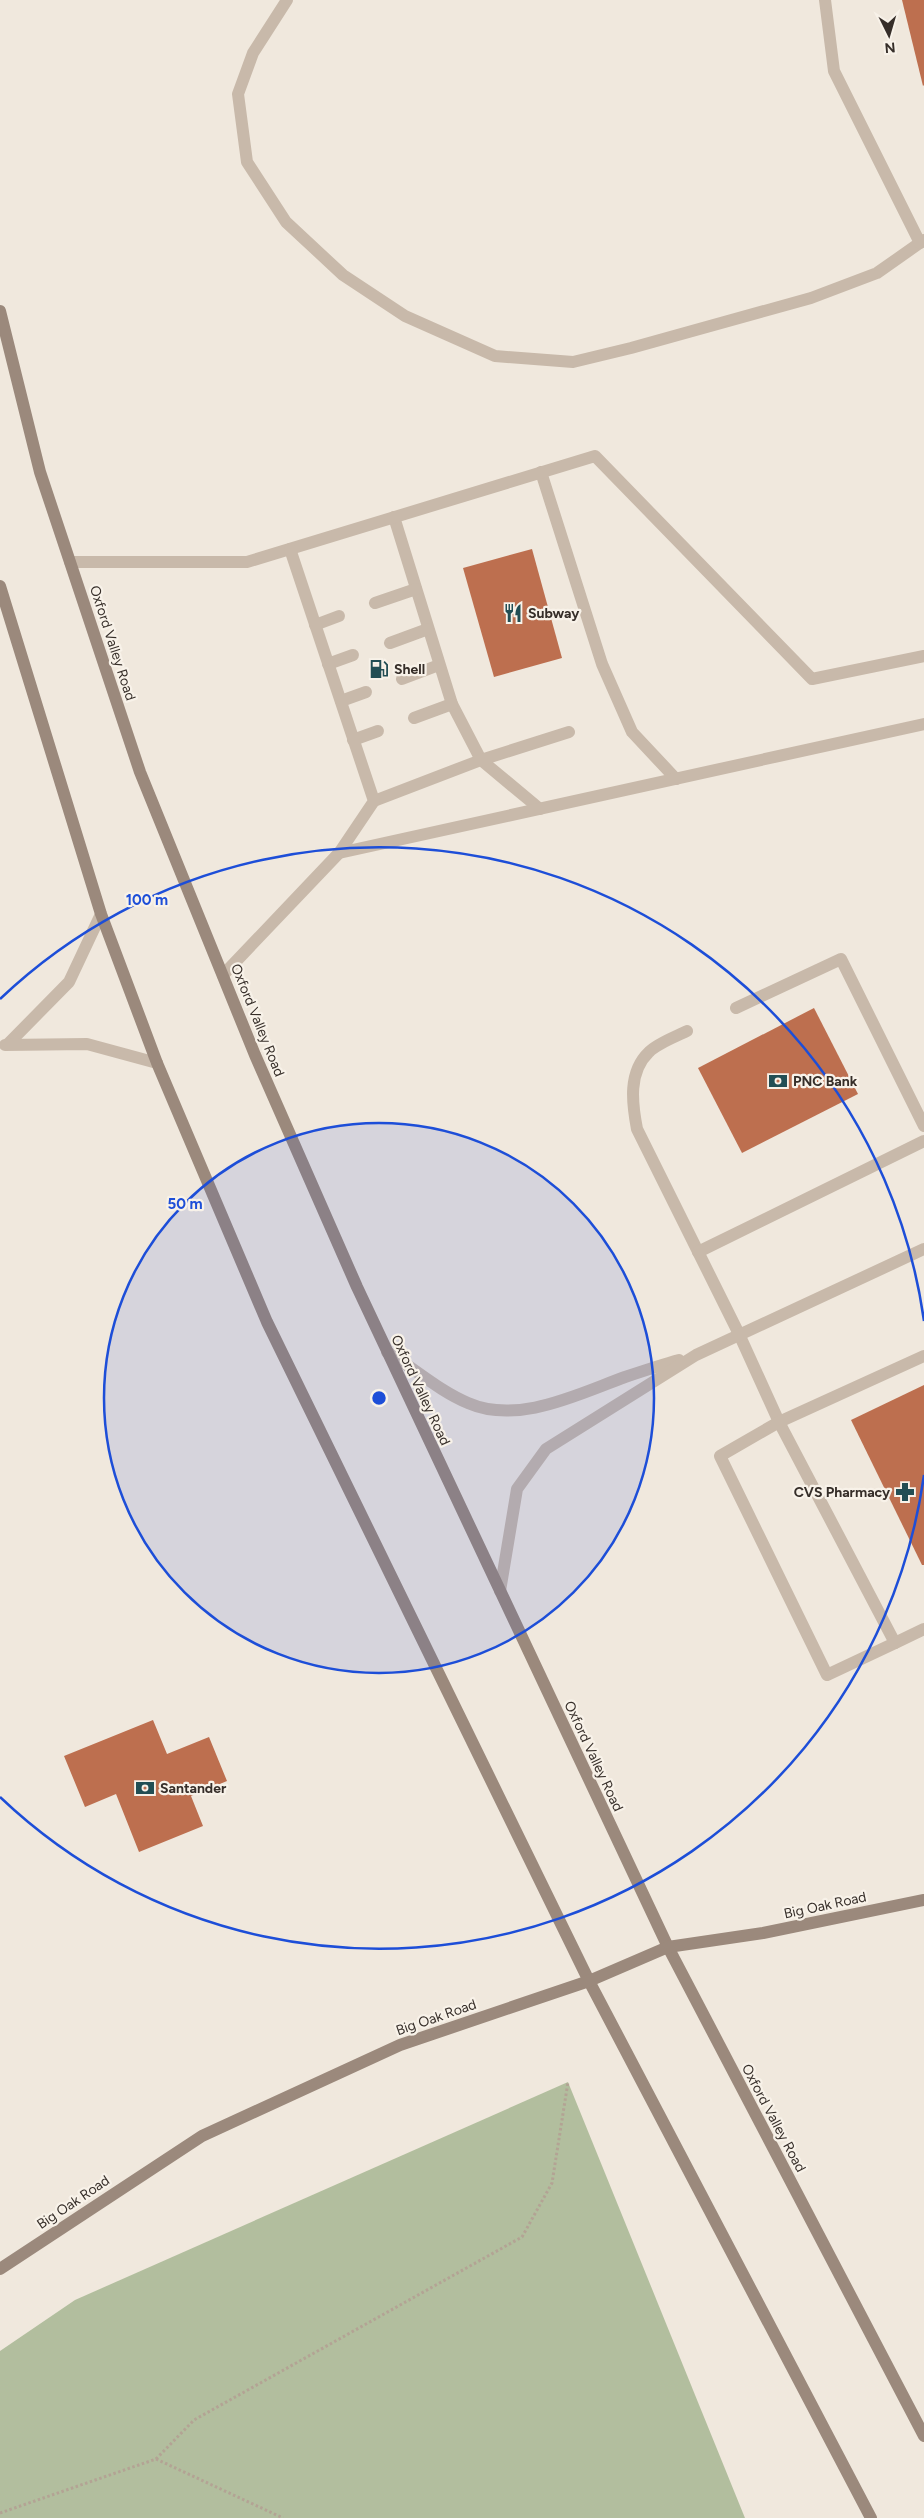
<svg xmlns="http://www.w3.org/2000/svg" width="924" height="2518" viewBox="0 0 924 2518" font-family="Figtree,sans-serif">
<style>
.green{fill:#b2be9e}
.building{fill:#bd6f4f}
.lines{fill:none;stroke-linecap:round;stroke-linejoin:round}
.path{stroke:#b3a394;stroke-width:3;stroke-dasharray:2.5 2.5;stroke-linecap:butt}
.lane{stroke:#c8b9aa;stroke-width:12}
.street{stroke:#c8b9aa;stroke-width:12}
.secondary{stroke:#9b897c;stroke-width:12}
.ring{fill:none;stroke:#1d4ed8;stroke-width:2.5}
.labels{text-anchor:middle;stroke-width:4.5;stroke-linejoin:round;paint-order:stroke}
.poi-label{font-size:14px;font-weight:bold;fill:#362e29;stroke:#f8f2e9;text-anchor:start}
.street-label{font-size:14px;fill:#362e29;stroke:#f8f2e9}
.centre{fill:#1d4ed8;stroke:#f8f2e9;stroke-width:2.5}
.ring-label{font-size:15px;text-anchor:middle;font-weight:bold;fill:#1d4ed8;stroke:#f8f2e9;stroke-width:4.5;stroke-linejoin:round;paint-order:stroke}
</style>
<rect width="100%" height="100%" fill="#f0e8dd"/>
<!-- green -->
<polygon class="green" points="568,2082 745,2518 0,2518 0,2351 75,2300"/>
<!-- building -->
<g class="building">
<polygon points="902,0 924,0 924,85 923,86"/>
<polygon points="532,549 562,658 494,677 463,568"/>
<polygon points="814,1008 858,1094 742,1153 698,1068"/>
<polygon points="924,1385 924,1565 922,1565 851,1420"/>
<polygon points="153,1720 167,1754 209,1737 227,1781 191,1796 203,1826 139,1852 116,1794 85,1807 64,1756"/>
</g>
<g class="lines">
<!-- path -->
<g class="path">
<polyline points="156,2459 194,2420 522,2237 552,2183 568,2082"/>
<polyline points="0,2513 156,2459 283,2518"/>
</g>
<!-- lane -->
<g class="lane">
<polyline points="287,0 253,53 238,94 247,162 286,222 343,275 405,316 495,356 573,362 631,348 811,298 877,273 924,240"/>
<polyline points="825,0 834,71 920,243"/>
<polyline points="541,472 602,664 632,732 676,779"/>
<polyline points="394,517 452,704 481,760 540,809"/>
<polyline points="70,562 247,562 595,456 812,679 924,656"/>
<polyline points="375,603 416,589"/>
<polyline points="315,625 339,616"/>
<polyline points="390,643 428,629"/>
<polyline points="328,664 353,655"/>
<polyline points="402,679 439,665"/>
<polyline points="341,701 366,692"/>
<polyline points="414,718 452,704"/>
<polyline points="353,740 378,731"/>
<polyline points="374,801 481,760 569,732"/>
<polyline points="339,853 924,724"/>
<polyline points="223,975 339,853 374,801 290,549"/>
<polyline points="736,1008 841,959 924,1126"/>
<path d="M 687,1031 C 675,1037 658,1043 649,1052 C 628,1072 632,1103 637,1129 L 739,1334 L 779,1422 L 895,1643 L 924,1629"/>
<polyline points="8,1044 69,982 101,914"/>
<polyline points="5,1045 87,1044 157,1063"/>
<polyline points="698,1252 924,1141"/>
<polyline points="895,1643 827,1675 720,1456 779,1422 924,1356"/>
</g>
<!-- street -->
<g class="street">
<path d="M 387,1352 C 414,1368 439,1391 468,1403 C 518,1425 578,1394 625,1377 C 643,1371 661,1365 679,1360"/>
<polyline points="500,1591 517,1489 546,1449 696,1355 924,1249"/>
</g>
<!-- secondary -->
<g class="secondary">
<polyline points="0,311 40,472 140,772 255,1055 357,1287 668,1947 924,2436"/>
<polyline points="0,586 101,914 157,1063 267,1322 589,1981 871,2518"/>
<polyline points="0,2269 202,2136 400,2045 589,1981 668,1947 763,1933 924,1900"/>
</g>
</g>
<!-- distance rings -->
<circle cx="379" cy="1398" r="275" fill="#1d4ed8" fill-opacity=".12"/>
<g class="ring">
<circle cx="379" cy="1398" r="275"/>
<path d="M924 1475A550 550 0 0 1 0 1797M0 999A550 550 0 0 1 924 1321"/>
</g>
<!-- icons -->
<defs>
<g id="restaurant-bare" transform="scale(1.5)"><path d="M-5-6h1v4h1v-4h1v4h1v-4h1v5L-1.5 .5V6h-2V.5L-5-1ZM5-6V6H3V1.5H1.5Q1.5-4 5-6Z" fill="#224e54" stroke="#f8f2e9" stroke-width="2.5" paint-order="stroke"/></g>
<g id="fuel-bare" transform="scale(1.5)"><path d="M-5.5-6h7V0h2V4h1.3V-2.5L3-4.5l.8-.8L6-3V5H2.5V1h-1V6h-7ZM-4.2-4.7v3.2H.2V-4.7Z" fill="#224e54" stroke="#f8f2e9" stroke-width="2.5" paint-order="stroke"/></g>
<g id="bank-bare" transform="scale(1.5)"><path d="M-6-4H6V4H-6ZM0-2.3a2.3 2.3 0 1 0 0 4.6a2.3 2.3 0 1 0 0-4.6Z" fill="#224e54" stroke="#f8f2e9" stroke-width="2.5" paint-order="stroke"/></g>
<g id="pharmacy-bare" transform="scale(1.5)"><path d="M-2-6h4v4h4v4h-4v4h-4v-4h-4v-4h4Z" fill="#224e54" stroke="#f8f2e9" stroke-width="2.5" paint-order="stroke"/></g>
</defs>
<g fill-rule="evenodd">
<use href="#restaurant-bare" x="513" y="613"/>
<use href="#fuel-bare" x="379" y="669"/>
<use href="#bank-bare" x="778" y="1081"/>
<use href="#pharmacy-bare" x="905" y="1492"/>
<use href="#bank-bare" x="145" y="1788"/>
</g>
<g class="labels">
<!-- poi labels -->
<g class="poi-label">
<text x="528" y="618">Subway</text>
<text x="394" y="674">Shell</text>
<text x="793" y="1086">PNC Bank</text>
<text x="890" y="1497" text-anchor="end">CVS Pharmacy</text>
<text x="160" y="1793">Santander</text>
</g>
<!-- street labels -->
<g class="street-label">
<text transform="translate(113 643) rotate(72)" y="5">Oxford Valley Road</text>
<text transform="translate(258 1020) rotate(68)" y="5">Oxford Valley Road</text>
<text transform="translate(421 1390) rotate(65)" y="5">Oxford Valley Road</text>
<text transform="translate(594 1756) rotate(65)" y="5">Oxford Valley Road</text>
<text transform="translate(825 1905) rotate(-12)" y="5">Big Oak Road</text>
<text transform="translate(436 2017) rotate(-19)" y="5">Big Oak Road</text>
<text transform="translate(774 2118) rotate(62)" y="5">Oxford Valley Road</text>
<text transform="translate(73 2202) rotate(-34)" y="5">Big Oak Road</text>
</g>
</g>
<circle cx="379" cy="1398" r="8" class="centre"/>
<g class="ring-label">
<text x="147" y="905">100 m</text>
<text x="185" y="1209">50 m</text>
</g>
<!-- north arrow -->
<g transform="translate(889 35) rotate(175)" stroke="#f8f2e9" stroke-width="4" paint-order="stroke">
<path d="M0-4L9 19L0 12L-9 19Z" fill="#362e29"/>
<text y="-8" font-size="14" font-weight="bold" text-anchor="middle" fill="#362e29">N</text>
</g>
</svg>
